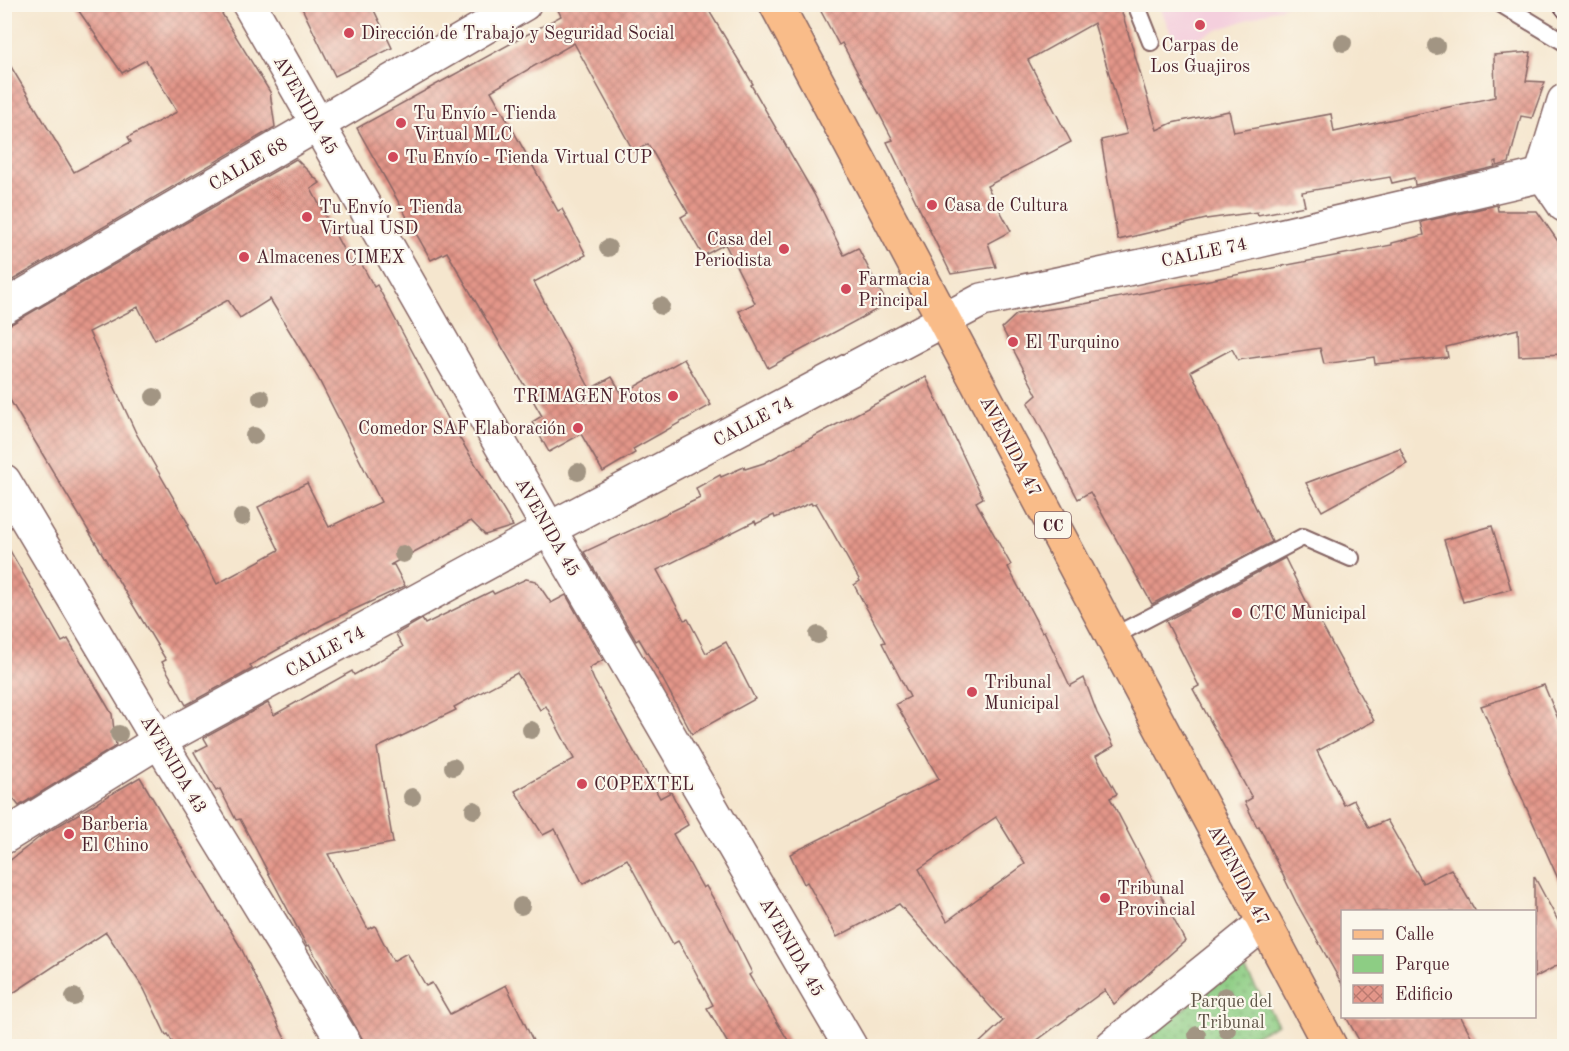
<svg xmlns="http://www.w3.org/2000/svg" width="1569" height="1051" viewBox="0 0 1569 1051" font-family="'Old Standard TT',serif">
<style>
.built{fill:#f4cfdd}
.green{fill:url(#green-dots);stroke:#6c7658;stroke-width:1.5}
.building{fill:url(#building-cross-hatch);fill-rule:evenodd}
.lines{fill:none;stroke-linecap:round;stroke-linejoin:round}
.lane-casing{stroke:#866564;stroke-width:20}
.street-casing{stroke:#866564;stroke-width:36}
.primary-casing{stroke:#866564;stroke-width:36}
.lane{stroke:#fff;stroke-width:16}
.street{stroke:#fff;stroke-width:33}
.primary{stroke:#f9bc89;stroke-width:33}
.rail-casing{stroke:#4a1f2b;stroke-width:7}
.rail{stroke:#fbf7ec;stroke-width:4.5;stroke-dasharray:14;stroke-linecap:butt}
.tree{fill:#a29583}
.poi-dot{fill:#d1495b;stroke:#fbf7ec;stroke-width:2}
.labels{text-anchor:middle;stroke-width:4.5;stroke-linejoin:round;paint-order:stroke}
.shield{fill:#fbf7ec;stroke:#7f6065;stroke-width:1.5}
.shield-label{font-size:16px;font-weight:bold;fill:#4a1f2b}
.poi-label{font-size:18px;fill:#4a1f2b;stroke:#fbf7ec;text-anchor:start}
.street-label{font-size:18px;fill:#4a1f2b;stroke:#fbf7ec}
.park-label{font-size:18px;fill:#5e5346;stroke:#fbf7ec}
</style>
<defs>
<pattern id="green-dots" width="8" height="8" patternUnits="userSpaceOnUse" patternTransform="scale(1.5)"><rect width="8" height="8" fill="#8dcd84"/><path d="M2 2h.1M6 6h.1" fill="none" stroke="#75a66c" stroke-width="1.8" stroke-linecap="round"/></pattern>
<pattern id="building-cross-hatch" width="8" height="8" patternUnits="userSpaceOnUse" patternTransform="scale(1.5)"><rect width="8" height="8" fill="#e39689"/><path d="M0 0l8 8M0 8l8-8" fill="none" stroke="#ba7a70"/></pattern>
</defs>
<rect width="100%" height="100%" fill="#fbf7ec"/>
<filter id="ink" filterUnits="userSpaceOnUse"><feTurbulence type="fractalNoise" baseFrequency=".0167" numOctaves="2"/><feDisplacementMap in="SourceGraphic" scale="12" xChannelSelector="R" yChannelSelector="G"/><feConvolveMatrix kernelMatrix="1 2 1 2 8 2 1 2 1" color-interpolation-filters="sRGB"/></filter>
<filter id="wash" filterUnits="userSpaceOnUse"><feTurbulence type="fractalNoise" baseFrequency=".008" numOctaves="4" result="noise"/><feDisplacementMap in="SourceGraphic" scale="24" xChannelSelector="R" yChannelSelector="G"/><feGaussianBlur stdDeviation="1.35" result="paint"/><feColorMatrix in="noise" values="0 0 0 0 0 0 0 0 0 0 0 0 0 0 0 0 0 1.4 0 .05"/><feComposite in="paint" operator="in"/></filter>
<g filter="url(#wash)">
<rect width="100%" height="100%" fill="#f5e6ce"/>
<!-- built -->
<polygon class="built" points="1159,5 1288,5 1176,45"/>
<!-- green -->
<polygon class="green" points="1241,963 1278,1024 1234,1046 1158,1046 1150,1036"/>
<g id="blocks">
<!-- building -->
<g class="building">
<polygon points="74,4 216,4 270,92 275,127 4,285 4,55 74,172 131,142 128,137 177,112 146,60 122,73"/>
<polygon points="300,4 371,4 392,48 335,76"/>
<polygon points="555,4 705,4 753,84 751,85 814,194 844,255 858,248 887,304 768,368 739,311 755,303 725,244 703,256 681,217 688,213 648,144 634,152 574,43 491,91 558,211 562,209 586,255 534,282 590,389 612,377 622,394 684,359 711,405 633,449 635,453 603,472 581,434 549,452 532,422 542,416 447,252 431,260 357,128 561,16"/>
<polygon points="817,4 1126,4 1121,9 1157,130 1172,123 1229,111 1234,132 1331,114 1334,132 1495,97 1494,55 1531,52 1526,81 1545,82 1532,118 1521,116 1509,163 1497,166 1497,161 1494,162 1495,167 1415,185 1414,178 1392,183 1390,177 1302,192 1305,206 1258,215 1257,212 1206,219 1118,240 1101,140 1127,134 1094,23 1028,60 1071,142 987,186 1011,231 988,243 996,267 951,274 887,142 893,140 842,43 839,45"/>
<path d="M 296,159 L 320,183 L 311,189 L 352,266 L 360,261 L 374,287 L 377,285 L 451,424 L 513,526 L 485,535 L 471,521 L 390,565 L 394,565 L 405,586 L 327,622 L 250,665 L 252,669 L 186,705 L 162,662 L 166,660 L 4,390 L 4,326 L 13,323 ZM 270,299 L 318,378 L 381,502 L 329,527 L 307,483 L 258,507 L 279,550 L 217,584 L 187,526 L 189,525 L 136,433 L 89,332 L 138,307 L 155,340 L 228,300 L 240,318 Z"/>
<polygon points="1497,205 1498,211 1537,211 1564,250 1564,354 1519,356 1518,329 1446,347 1448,357 1375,364 1374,357 1324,364 1320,348 1238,360 1232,349 1191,371 1272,542 1152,604 1090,492 1078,499 1028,403 1037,395 1002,328 1017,314 1084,304 1392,245 1392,243 1424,235 1421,222"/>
<path d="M 926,377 L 983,498 L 976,502 L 1011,565 L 1008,567 L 1042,632 L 1044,631 L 1070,686 L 1084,678 L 1097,713 L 1114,746 L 1096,756 L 1117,794 L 1110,798 L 1185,941 L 1114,1004 L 1105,990 L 1028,1047 L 975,1047 L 1003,1021 L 899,904 L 837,937 L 807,882 L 804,884 L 790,854 L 939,779 L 896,704 L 910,697 L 882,643 L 885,642 L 854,585 L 860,581 L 816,503 L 812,505 L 811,503 L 775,518 L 774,515 L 756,524 L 755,521 L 657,570 L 684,620 L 688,619 L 706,653 L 726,642 L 755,699 L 692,734 L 661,676 L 639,639 L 636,641 L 584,552 L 700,498 L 696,488 L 720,475 L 721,477 L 744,467 L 745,469 L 764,463 ZM 996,817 L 1025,864 L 947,921 L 919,869 Z"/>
<polygon points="1400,448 1407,464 1322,511 1306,483"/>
<polygon points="1492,526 1511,589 1463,602 1444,540"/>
<polygon points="4,540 62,642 68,639 112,714 116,746 19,806 4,787"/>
<polygon points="1285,558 1317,623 1320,622 1374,721 1317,751 1344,805 1354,800 1369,828 1387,820 1423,883 1451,869 1476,912 1342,912 1342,984 1296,902 1259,826 1257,827 1245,802 1252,798 1193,689 1199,686 1166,621"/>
<polygon points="526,579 536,581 551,603 566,595 603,660 589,668 594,680 660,798 671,792 688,825 673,834 703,888 706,886 723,915 752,973 749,975 792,1047 730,1047 707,1008 713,1005 693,967 678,941 673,944 627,859 583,884 555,829 543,835 515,791 574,759 546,706 540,710 517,673 454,707 456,710 377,748 393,843 328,854 368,929 375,926 393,961 407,953 426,986 432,983 450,1014 506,985 536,1047 367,1047 309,945 307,946 240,819 236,820 220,789 216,791 194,752 208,745 204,738 268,703 274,715 352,671 354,675 403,647 396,634 422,619 425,624 492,591 494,594"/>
<polygon points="1544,685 1564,733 1564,892 1481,706"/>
<polygon points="140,777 241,948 289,1047 175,1047 168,1034 166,1035 144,989 106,932 4,999 4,865 41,836"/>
<polygon points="1534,876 1564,932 1564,962 1534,978"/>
<polygon points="1346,1017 1461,1017 1477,1047 1363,1047"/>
</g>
</g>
</g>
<g filter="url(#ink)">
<use href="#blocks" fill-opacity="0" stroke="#866564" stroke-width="1.5"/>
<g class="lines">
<!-- lane casing -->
<g class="lane-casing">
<g id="lane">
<polyline points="1136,4 1151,42"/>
<polyline points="1501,4 1564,42"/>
<polyline points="1112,637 1303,537 1351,558"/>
</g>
</g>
<!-- street casing -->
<g class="street-casing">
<g id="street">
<polyline points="249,4 549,529 850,1046"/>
<polyline points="1542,173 1564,101"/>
<polyline points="1542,173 1564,205"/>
<polyline points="4,307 524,4"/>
<polyline points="4,481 159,741 346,1046"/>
<polyline points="4,837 159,741 549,529 982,300 1245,244 1564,170"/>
<polyline points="1112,1046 1264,923"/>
</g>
</g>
<!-- primary casing -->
<g class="primary-casing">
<polyline id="primary" points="776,4 1330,1046"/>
</g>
<!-- lane -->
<use href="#lane" class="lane"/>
<!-- street -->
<use href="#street" class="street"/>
<!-- primary -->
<use href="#primary" class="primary"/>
<!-- rail casing -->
<g class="rail-casing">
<polyline id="rail" points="1553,4 1564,18"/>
</g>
<!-- rail -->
<use href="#rail" class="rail"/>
</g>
<!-- trees -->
<g class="tree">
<circle cx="1343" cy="43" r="9"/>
<circle cx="1436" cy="46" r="9"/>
<circle cx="608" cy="248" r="9"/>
<circle cx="661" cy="306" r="9"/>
<circle cx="154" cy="397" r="9"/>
<circle cx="261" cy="398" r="9"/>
<circle cx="254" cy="436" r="9"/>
<circle cx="578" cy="472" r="9"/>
<circle cx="242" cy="517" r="9"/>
<circle cx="403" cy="554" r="9"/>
<circle cx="818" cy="635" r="9"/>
<circle cx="531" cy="730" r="9"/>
<circle cx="119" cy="734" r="9"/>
<circle cx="453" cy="767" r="9"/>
<circle cx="412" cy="797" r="9"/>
<circle cx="474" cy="810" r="9"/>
<circle cx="521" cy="906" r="9"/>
<circle cx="1225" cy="996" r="9"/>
<circle cx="74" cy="997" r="9"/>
<circle cx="1227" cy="1030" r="9"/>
<circle cx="1197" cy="1035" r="9"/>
</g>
</g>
<!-- markers -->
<g class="poi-dot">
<circle cx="1200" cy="25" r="6"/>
<circle cx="349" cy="33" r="6"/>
<circle cx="401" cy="123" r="6"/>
<circle cx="393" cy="157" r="6"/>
<circle cx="932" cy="205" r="6"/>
<circle cx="307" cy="217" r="6"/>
<circle cx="784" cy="249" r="6"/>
<circle cx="244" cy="257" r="6"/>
<circle cx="846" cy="289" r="6"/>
<circle cx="1013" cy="342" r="6"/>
<circle cx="673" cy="396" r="6"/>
<circle cx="578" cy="428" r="6"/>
<circle cx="1237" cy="613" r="6"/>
<circle cx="972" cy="692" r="6"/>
<circle cx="582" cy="784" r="6"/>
<circle cx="69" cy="834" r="6"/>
<circle cx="1105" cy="898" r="6"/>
</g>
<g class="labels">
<!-- shield labels -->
<rect class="shield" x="1035" y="512" width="36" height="26" rx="4.5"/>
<g class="shield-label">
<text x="1053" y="531">CC</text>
</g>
<!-- poi labels -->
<g class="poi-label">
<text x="361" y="39">Dirección de Trabajo y Seguridad Social</text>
<text x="1200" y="51" text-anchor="middle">Carpas de<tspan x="1200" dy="21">Los Guajiros</tspan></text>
<text x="413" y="119">Tu Envío - Tienda<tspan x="413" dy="21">Virtual MLC</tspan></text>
<text x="405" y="163">Tu Envío - Tienda Virtual CUP</text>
<text x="944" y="211">Casa de Cultura</text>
<text x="319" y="213">Tu Envío - Tienda<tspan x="319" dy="21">Virtual USD</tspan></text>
<text x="772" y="245" text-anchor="end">Casa del<tspan x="772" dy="21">Periodista</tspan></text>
<text x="256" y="263">Almacenes CIMEX</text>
<text x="858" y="285">Farmacia<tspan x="858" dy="21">Principal</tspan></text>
<text x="1025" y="348">El Turquino</text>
<text x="661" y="402" text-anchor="end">TRIMAGEN Fotos</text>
<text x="566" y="434" text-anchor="end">Comedor SAF Elaboración</text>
<text x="1249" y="619">CTC Municipal</text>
<text x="984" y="688">Tribunal<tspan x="984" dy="21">Municipal</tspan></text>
<text x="594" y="790">COPEXTEL</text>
<text x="81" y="830">Barberia<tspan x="81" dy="21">El Chino</tspan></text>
<text x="1117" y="894">Tribunal<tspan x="1117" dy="21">Provincial</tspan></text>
</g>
<!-- street labels -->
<g class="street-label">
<text transform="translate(306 105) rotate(60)" y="6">AVENIDA 45</text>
<text transform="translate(248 164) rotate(-30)" y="6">CALLE 68</text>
<text transform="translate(1204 252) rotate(-12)" y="6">CALLE 74</text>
<text transform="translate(753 421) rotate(-28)" y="6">CALLE 74</text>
<text transform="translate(1011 446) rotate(62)" y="6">AVENIDA 47</text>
<text transform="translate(548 527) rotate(60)" y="6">AVENIDA 45</text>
<text transform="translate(325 651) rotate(-29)" y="6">CALLE 74</text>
<text transform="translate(174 764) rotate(59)" y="6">AVENIDA 43</text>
<text transform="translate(1239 875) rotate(62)" y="6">AVENIDA 47</text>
<text transform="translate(792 947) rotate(60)" y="6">AVENIDA 45</text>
</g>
<!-- park labels -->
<g class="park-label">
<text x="1231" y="1007">Parque del<tspan x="1231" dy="21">Tribunal</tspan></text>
</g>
</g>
<!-- margin -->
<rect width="1569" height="1051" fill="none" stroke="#fbf7ec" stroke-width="24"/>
<!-- legend -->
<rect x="1341" y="910" width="195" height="108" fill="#fbf7ec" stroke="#b4a19f" stroke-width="1.5"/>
<rect x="1353" y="930" width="30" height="9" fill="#f9bc89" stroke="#b4a19f" stroke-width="1.5"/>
<text x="1395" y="940" font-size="18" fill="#4a1f2b">Calle</text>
<rect x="1353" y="955" width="30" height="18" fill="#8dcd84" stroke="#b4a19f" stroke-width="1.5"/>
<text x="1395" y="970" font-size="18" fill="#4a1f2b">Parque</text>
<rect x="1353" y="985" width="30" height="18" fill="url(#building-cross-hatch)" stroke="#b4a19f" stroke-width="1.5"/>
<text x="1395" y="1000" font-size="18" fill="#4a1f2b">Edificio</text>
</svg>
